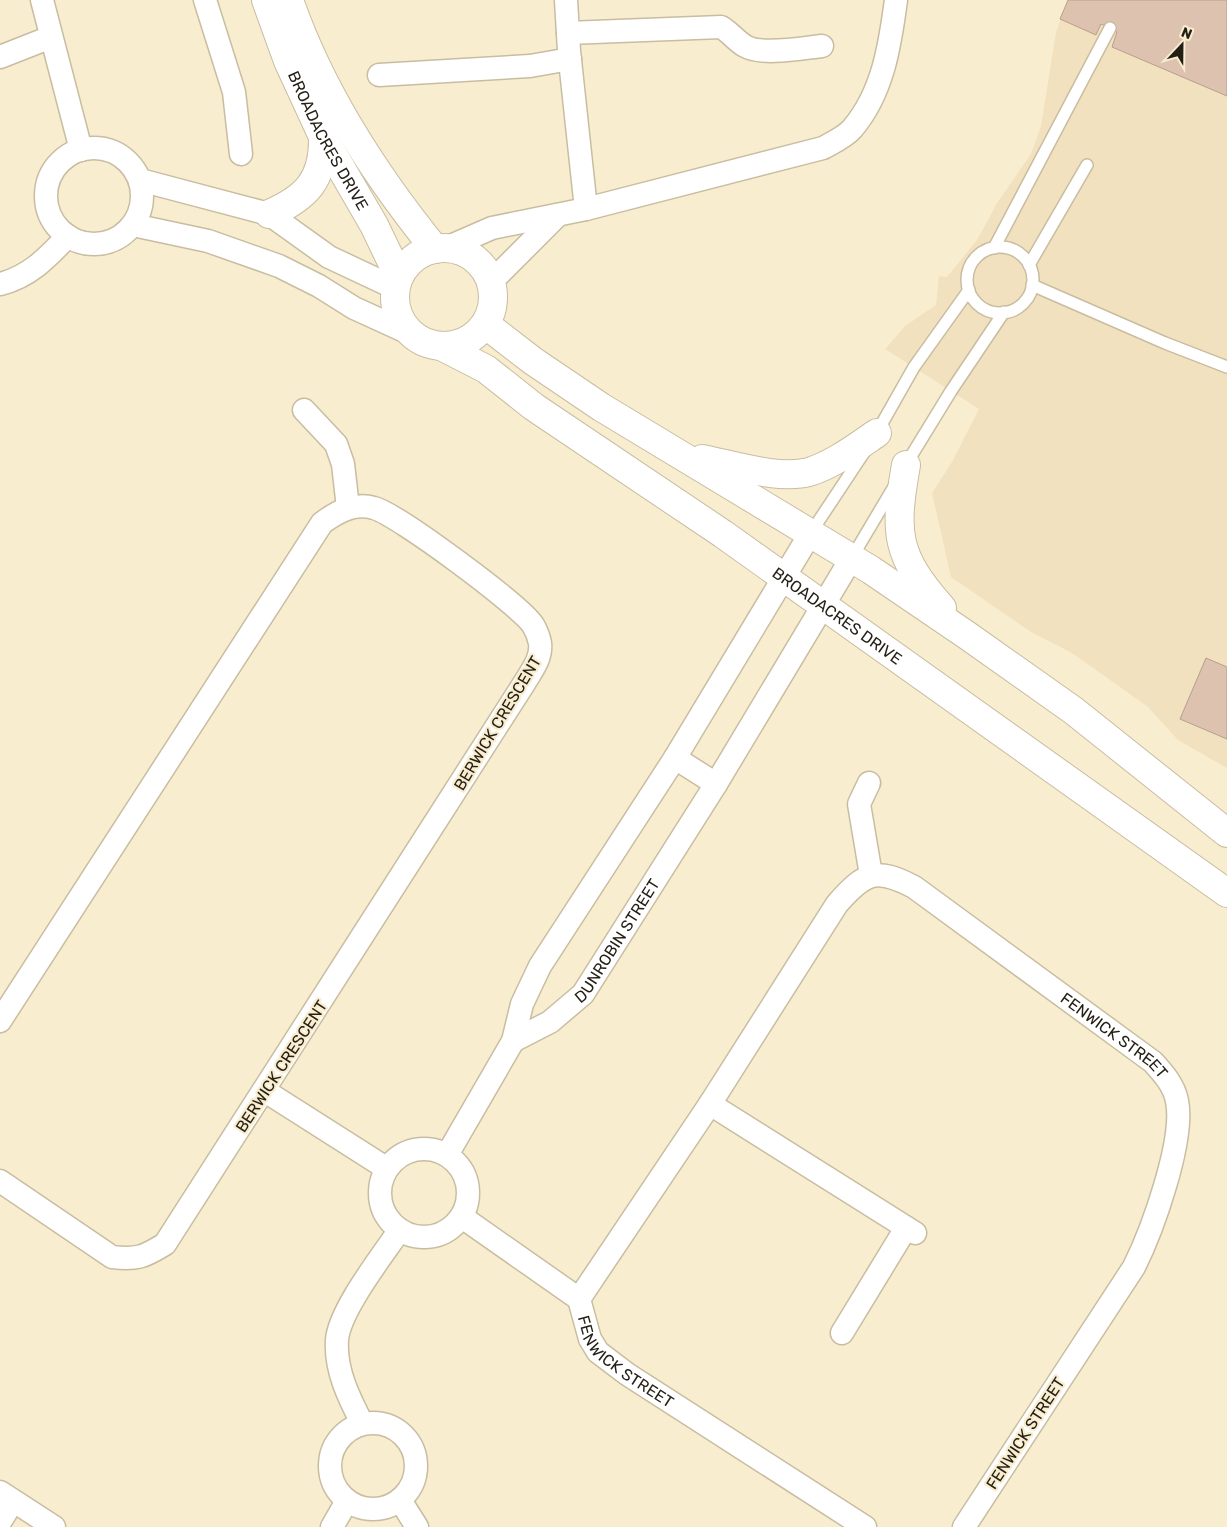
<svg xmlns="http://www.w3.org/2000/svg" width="1227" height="1527" viewBox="0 0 1227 1527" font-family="Rubik,sans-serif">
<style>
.built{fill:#f1e1be}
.building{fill:#ddc3af;stroke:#b89e8b}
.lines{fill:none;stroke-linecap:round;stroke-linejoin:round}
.service-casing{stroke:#c9bda1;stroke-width:14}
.minor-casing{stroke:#c9bda1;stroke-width:25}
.tertiary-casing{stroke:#c9bda1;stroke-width:30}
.service{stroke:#fff;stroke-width:11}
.minor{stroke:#fff;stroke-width:22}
.tertiary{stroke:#fff;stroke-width:28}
.labels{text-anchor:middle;stroke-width:4.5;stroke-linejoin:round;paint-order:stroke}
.street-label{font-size:16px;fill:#241f15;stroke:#f9edd0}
</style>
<rect width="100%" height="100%" fill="#f9edd0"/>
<!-- built -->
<polygon class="built" points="1068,0 1227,0 1227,768 1178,740 1148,707 1072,653 1031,632 951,577 932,493 952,462 979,409 885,349 905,326 936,305 939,276 947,277 977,240 997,203 1031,154 1041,126 1056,32"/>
<!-- building -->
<g class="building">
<polygon points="1068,0 1227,0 1227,96 1112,47 1117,32 1110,28 1101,24 1096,35 1060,19"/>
<polygon points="1206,658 1227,667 1227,739 1180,719"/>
</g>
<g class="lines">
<!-- service casing -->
<g class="service-casing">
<g id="service">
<circle cx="1000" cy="280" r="33"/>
<polyline points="994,248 1110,28"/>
<polyline points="1029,265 1087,165"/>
<polyline points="1032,285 1165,343 1227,367"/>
<polyline points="876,434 914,367 969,290"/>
<polyline points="905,466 951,391 1004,312"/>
<polyline points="810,534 865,451"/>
<polyline points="851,559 895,485"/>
</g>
</g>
<!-- minor casing -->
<g class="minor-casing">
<g id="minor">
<polyline points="42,0 81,150"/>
<polyline points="205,0 234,92 241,154"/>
<polyline points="566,0 569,51 586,209"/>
<path d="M 568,33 L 721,27 C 730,32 736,41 745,46 C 761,56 803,48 822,46"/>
<polyline points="0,57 51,37"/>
<polyline points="379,75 530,66 570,59"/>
<circle cx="94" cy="196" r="48"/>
<polyline points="140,180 269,214 329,257 395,288"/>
<polyline points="133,225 208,241 279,266 319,286 354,308 411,334"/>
<path d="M 446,248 L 492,228 L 586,209 L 823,148 C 832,143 845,137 852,129 C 883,93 890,45 896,0"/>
<polyline points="491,282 558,215"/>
<path d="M 0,284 C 29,277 47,258 68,236"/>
<polyline points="304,410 336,444 343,464 348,508"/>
<polyline points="675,758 716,784"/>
<polyline points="869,783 859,804 871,875"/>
<path d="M 0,1021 L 322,523 C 337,512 354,502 374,508 C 397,514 521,606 533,625 C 536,630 539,638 540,643 C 542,658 532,670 525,682 L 165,1244 C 144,1257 137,1260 112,1257 L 0,1181"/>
<path id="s1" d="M 513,1041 L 550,1022 L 583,994 L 716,784 L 851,559"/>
<polyline points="265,1091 386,1168"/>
<polyline points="710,1104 915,1233"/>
<circle cx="424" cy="1193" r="44"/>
<polyline points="447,1155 513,1041 522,1004 540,966 675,758 810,534"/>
<path id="s2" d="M 462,1217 L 579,1299 L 590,1339 L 598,1352 L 627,1374 L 865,1527"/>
<path id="s3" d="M 579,1299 L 710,1104 L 837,904 C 865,872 876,867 914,887 L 1153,1062 C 1163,1073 1174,1085 1177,1101 C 1185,1140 1152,1231 1134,1267 L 964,1527"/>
<polyline points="842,1333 906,1228"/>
<circle cx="373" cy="1466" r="43"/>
<path d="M 362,1423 C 349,1398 335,1370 337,1340 C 339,1311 382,1256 399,1231"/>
<polyline points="0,1492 54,1527"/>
<polyline points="400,1500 417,1527"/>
<polyline points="0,1522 13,1501"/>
<polyline points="332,1527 347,1501"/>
</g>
</g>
<!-- tertiary casing -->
<g class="tertiary-casing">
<g id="tertiary">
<path id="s4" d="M 266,0 L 288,61 L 323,137 L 374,225 L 399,277"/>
<path d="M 289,0 C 320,90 375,175 435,249"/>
<path d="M 269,214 C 306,198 324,180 323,137"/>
<circle cx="444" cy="297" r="49"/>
<polyline points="485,324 533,361 601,407 871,570 968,636 1074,711 1227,833"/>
<path id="s5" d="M 441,346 L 486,369 L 534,407 L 723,534 L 1227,893"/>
<path d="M 702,459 C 733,465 779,480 809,472 C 834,464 855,448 877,433"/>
<path d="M 906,465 C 894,533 895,555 942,608"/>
</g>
</g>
<!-- service -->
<use href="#service" class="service"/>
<!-- minor -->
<use href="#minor" class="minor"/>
<!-- tertiary -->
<use href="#tertiary" class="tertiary"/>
</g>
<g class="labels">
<!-- street labels -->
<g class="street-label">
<text dy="6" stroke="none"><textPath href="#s4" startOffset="154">BROADACRES DRIVE</textPath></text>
<text dy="6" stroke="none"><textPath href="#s5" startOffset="480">BROADACRES DRIVE</textPath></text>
<text transform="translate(497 723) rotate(-59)" y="6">BERWICK CRESCENT</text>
<text dy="6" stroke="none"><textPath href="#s1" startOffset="148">DUNROBIN STREET</textPath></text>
<text dy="6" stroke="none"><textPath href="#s3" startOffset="811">FENWICK STREET</textPath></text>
<text transform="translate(281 1066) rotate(-57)" y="6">BERWICK CRESCENT</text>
<text dy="6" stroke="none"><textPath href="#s2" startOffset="225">FENWICK STREET</textPath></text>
<text transform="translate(1025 1433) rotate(-57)" y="6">FENWICK STREET</text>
</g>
</g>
<!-- north arrow -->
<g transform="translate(1182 45) rotate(22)" stroke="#f9edd0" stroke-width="4" paint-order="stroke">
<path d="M0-4L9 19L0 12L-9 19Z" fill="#241f15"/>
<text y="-8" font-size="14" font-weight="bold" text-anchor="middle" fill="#241f15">N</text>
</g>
</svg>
